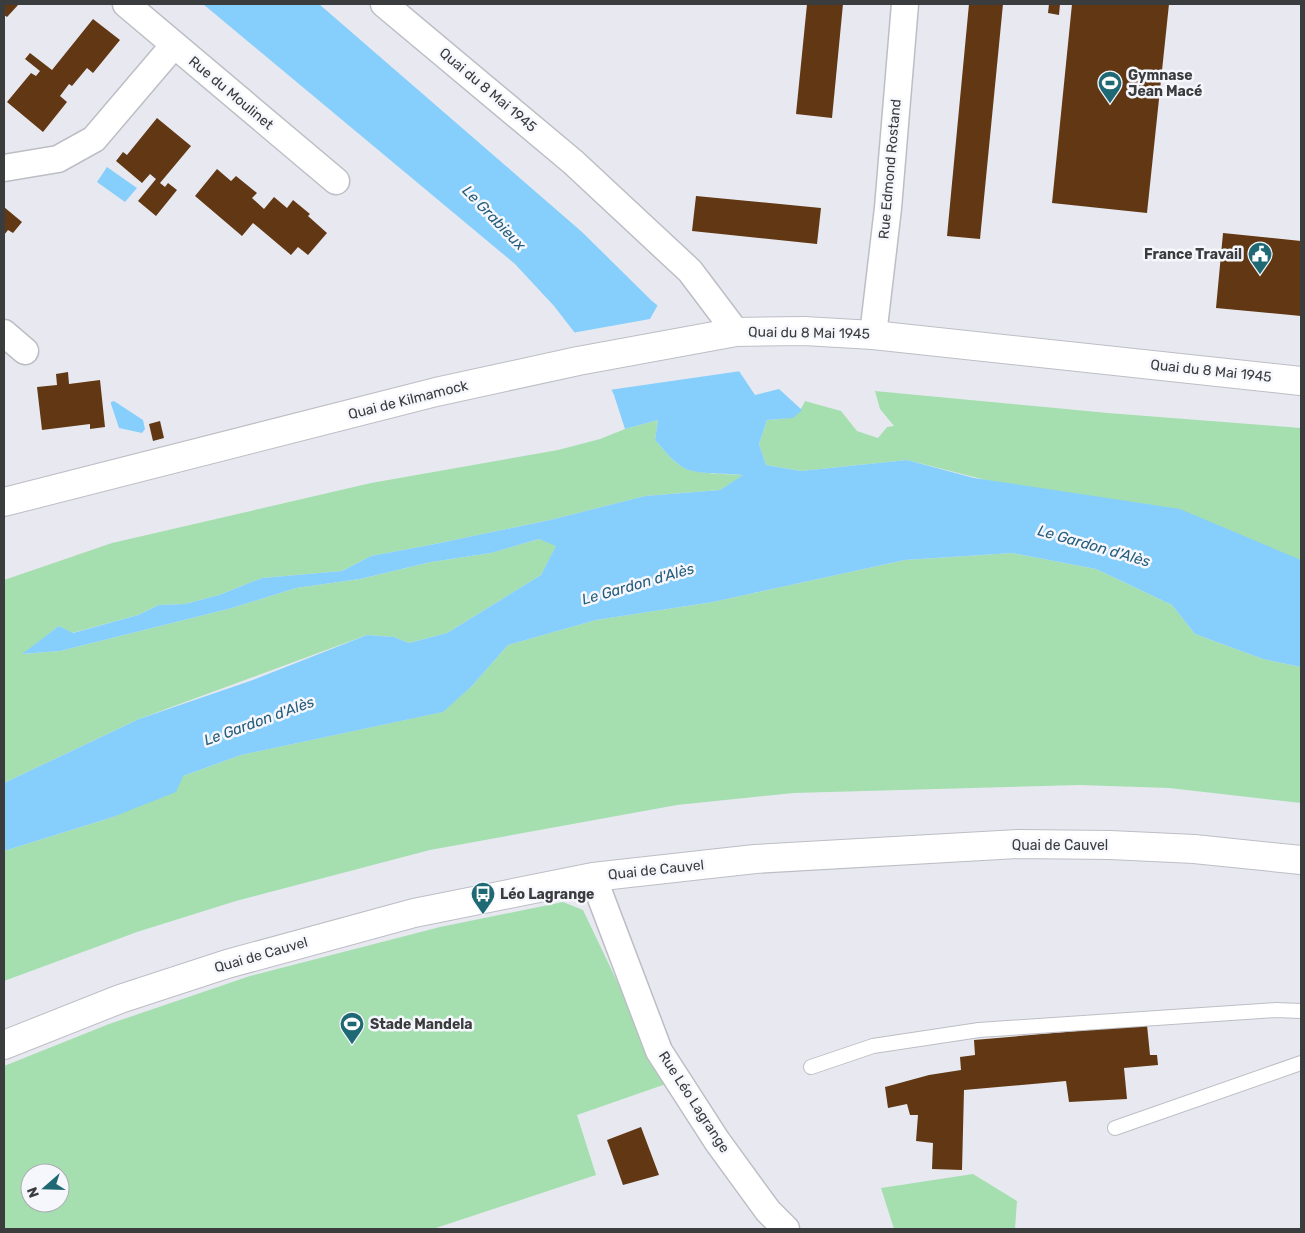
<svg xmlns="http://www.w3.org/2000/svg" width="1305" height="1233" viewBox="0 0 1305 1233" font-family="Rubik,sans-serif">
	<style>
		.green { fill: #a5dfb0; fill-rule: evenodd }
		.water { fill: #86cffc }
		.pier { fill: #e8e9f0 }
		.building { fill: #613813 }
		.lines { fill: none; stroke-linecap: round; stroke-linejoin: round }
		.lane-casing { stroke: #bdbec5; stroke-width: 16 }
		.street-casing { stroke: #bdbec5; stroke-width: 29 }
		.secondary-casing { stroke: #bdbec5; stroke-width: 30 }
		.primary-casing { stroke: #bdbec5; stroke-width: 30 }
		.lane { stroke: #fff; stroke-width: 14 }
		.street { stroke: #fff; stroke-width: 26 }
		.secondary { stroke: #fff; stroke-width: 28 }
		.primary { stroke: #fff; stroke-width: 28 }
		.labels { text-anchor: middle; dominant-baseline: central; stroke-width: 5; stroke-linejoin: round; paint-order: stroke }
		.poi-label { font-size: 14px; font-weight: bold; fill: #3b3c3e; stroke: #f5f7fd; text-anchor: start }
		.street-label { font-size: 14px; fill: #3b3c3e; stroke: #f5f7fd }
		.water-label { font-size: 15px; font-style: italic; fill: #265d7b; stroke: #f5f7fd }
	</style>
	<rect width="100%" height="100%" fill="#e8e9f0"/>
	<g class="green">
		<path d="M875,391L1108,413L1301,428V560L907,460L801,471L766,465L759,444L767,420C786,418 796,421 805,401L841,411L857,431L878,438L887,427L894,426L880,409Z"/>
		<path d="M658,420L655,440C663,449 673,462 684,468C695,474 730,474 744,475L720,490L645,496L550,520L435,544L371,556L342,571L262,578L219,595L185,604L159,605L138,615L72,633L59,626L23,654L60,651L232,608L296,588L360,579L431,562L491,553L539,539L557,545L541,575L447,633L409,643L394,637L367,635L139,719L4,783V580L112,543L371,483L558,450L600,439L625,429Z"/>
		<path d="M1012,553L1096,569L1172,605L1195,634L1263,659L1301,667V803L1169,788L1079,785L794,793L677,805L430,850L236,901L137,932L4,981V851L113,817L183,776L241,755L442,712L471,687L508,645L596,620L713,602L905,560Z"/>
		<path d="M563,902L583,910L666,1084L577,1115L596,1175L433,1229H4V1066L109,1024L250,976L440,927ZM30,1173H60V1203H30Z"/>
		<path d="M973,1174L1017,1201L1015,1229H894L881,1188Z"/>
	</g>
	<g class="water">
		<path d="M203,4H319L582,232L652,301L739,371L755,395L779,389L802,410L793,418L767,420L759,444L766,465L801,471L907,460L974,478L1180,509L1301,560V667L1263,659L1195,634L1172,605L1096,569L1012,553L905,560L713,602L596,620L508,645L471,687L443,712L241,755L183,776L176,792L113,817L4,851V783L139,719L250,681L367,635L394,637L409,643L447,633L541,575L556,546L539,539L491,553L431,562L360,579L296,588L232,608L60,651L22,654L59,626L73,633L138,615L159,605L185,604L219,595L262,578L342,571L371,556L435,544L550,520L645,496L720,490L743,475C728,473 696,475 684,468C673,462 663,449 655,440L658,420L625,429L614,395L599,364L554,306L515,264Z"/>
		<path d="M107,167L137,188L125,202L97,182Z"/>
		<path d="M114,401L143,420L145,429L142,433L119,428L111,404V402Z"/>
	</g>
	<path class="pier" d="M659,303L740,369L741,371L609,390L597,365L572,333L650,319Z"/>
	<g class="building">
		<path d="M4,4H19L7,17L4,15Z"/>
		<path d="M807,4H843L832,118L796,114Z"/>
		<path d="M969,4H1003L980,239L947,236Z"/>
		<path d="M1049,4H1060L1059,15L1048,13Z"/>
		<path d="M1072,4H1169L1147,213L1052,203Z"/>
		<path d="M93,19L120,40L93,73L87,68L72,86L69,84L60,96L67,102L43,132L7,102L31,73L36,76L40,71L25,59L30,53L52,70Z"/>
		<path d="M157,118L191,146L160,183L165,187L168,183L177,190L156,216L138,201L156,179L150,174L142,183L116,161L123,152L127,155Z"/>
		<path d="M217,169L231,181L236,176L257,193L252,198L264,209L274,197L287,208L293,200L310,214L308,216L327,233L308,255L298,247L291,255L253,223L242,236L195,196Z"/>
		<path d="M696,196L821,208L817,244L692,231Z"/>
		<path d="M4,207L22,222L13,233L8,230L4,235Z"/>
		<path d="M1223,233L1301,241V316L1216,308Z"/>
		<path d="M68,372L69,384L100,380L105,427L90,429V424L42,430L37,387L57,385L56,374Z"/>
		<path d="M160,421L164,438L153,441L149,424Z"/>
		<path d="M1147,1025L1150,1055H1157L1158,1065L1124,1068L1127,1099L1069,1102L1066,1081L964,1090L962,1170L932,1169L933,1143L916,1141L918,1115H910L907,1104L888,1108L885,1087L929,1075L961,1070L960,1057L975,1055L974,1040Z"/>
		<path d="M641,1127L659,1175L623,1185L607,1140Z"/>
	</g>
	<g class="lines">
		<defs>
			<g id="lane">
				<path d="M811,1067L873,1046L979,1030L1276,1010L1301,1011"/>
				<path d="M1115,1128L1301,1063"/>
			</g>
			<g id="street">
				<path d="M126,4L336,181"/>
				<path d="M384,4L573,162L690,271L736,332"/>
				<path d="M4,168L58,159L94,139L174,45"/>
				<path d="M4,333L25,351"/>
				<path d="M873,335L888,208L905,4"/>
				<path d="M593,877L659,1051L717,1141L768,1211L786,1229"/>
			</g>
			<path id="secondary" d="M4,1045L120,999L227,964L414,913L593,877L755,859L1018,844L1110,845L1194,849L1301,860"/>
			<path id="primary" d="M4,502L436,392L578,361L736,332L804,331L873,335L1301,381"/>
		</defs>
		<use href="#lane" class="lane-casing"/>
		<use href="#street" class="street-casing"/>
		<use href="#secondary" class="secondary-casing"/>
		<use href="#primary" class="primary-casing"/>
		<use href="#lane" class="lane"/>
		<use href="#street" class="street"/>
		<use href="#secondary" class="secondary"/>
		<use href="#primary" class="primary"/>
	</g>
	<defs>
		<symbol id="stadium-pin" viewBox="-11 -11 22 30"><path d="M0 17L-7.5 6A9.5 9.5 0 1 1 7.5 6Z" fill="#1e6973" stroke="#f5f7fd"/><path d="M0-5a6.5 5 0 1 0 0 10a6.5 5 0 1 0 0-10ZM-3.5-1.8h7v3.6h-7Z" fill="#fff"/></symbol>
		<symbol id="civic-pin" viewBox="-11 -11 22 30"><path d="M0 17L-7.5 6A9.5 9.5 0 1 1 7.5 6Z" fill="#1e6973" stroke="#f5f7fd"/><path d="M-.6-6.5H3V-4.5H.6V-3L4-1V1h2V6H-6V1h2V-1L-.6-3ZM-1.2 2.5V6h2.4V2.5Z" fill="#fff"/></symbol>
		<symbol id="bus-pin" viewBox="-11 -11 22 30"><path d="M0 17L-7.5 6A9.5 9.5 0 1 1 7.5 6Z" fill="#1e6973" stroke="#f5f7fd"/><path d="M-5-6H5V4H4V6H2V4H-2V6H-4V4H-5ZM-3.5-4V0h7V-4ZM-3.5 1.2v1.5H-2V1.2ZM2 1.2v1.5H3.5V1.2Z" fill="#fff"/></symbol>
	</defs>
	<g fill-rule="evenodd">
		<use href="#stadium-pin" x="1096" y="69" width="28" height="38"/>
		<use href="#civic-pin" x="1246" y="240" width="28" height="38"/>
		<use href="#bus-pin" x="469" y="880" width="28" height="38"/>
		<use href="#stadium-pin" x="338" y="1010" width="28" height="38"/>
	</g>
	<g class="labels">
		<g class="poi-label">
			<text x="1128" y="75">Gymnase<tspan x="1128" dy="16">Jean Macé</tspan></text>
			<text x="1242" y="254" text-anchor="end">France Travail</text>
			<text x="500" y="894">Léo Lagrange</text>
			<text x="370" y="1024">Stade Mandela</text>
		</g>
		<g class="street-label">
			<text transform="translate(488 90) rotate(40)">Quai du 8 Mai 1945</text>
			<text transform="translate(231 93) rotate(40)">Rue du Moulinet</text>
			<text transform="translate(890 169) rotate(-85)">Rue Edmond Rostand</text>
			<text transform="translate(809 333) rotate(1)">Quai du 8 Mai 1945</text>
			<text transform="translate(1211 371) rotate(6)">Quai du 8 Mai 1945</text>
			<text transform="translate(408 400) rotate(-14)">Quai de Kilmamock</text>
			<text x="1060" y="845">Quai de Cauvel</text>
			<text transform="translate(656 870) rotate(-6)">Quai de Cauvel</text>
			<text transform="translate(261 955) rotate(-16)">Quai de Cauvel</text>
			<text transform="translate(694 1102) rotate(57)">Rue Léo Lagrange</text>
		</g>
		<g class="water-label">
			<text transform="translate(494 218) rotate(46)">Le Grabieux</text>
			<text transform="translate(1094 546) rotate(16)">Le Gardon d'Alès</text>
			<text transform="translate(638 584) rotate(-16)">Le Gardon d'Alès</text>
			<text transform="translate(259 721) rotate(-20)">Le Gardon d'Alès</text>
		</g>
	</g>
	<rect width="1305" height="1233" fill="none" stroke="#3b3c3e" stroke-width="10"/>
	<g transform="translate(45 1188) rotate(250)"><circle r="24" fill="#f5f7fd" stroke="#abacb1"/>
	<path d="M0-4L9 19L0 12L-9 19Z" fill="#1e6973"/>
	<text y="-8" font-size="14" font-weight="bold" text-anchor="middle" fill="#3b3c3e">N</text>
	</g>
</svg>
